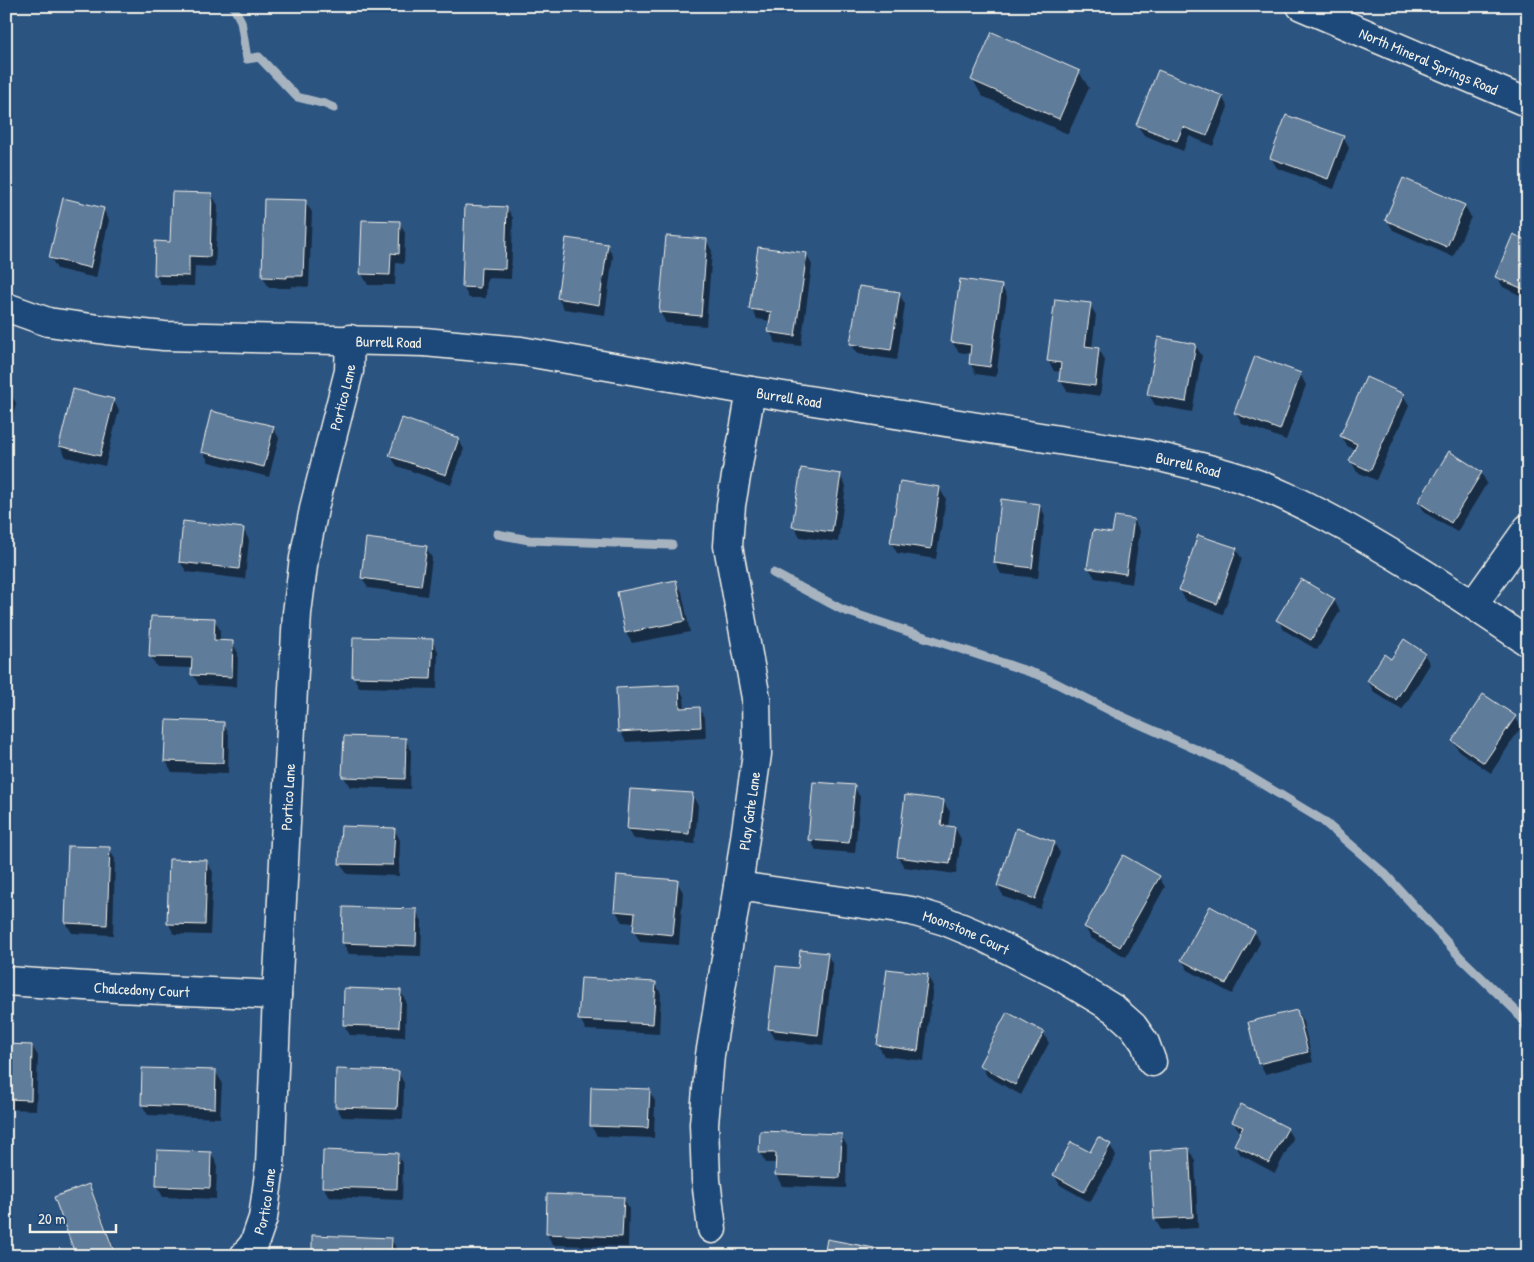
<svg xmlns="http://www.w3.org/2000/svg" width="1534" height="1262" viewBox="0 0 1534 1262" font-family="'Patrick Hand',sans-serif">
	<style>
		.shadow { fill: #0007 }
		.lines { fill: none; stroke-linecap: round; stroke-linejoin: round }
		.stream { stroke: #a7b4c0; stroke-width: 9 }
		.building { fill: #5e7b9a; stroke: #f4f1e8 }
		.minor-casing { stroke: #f4f1e8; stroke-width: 31 }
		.tertiary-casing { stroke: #f4f1e8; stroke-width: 31 }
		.minor { stroke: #1f4a7a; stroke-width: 28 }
		.tertiary { stroke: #1f4a7a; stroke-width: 28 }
		.labels { text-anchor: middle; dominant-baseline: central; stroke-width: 4; stroke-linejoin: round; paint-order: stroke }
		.street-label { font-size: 15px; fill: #f4f1e8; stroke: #1f4a7a }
	</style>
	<rect width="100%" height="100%" fill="#2c5481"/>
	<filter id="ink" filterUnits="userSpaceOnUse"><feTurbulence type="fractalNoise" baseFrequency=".02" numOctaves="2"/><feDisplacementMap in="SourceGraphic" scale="10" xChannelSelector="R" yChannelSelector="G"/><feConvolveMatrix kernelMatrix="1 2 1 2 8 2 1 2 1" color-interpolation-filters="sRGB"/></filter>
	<g filter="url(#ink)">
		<g class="shadow">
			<path d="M6,51L12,72L6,73Z"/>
			<path d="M1079,72L1089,88L1068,134L982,96L973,80Z"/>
			<path d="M1222,97L1228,107L1213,146L1189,136L1183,151L1144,135L1137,125Z"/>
			<path d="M1343,137L1349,148L1334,189L1277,168L1271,158Z"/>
			<path d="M1404,179L1465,206L1471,217L1453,257L1393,230L1387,220Z"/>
			<path d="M211,194L218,205L215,267L195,266L194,286L161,285L155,274L171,243Z"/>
			<path d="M305,202L312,212L309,287L292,286V288H269L263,277Z"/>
			<path d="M507,208L513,218L511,279L487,278L486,298H469L463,287Z"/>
			<path d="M103,209L109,220L96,278L57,269L51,258Z"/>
			<path d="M363,221L399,222L405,233L404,264L396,263L395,285H368L362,274Z"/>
			<path d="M567,240L607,246L613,256L605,315L564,309L558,298Z"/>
			<path d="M706,240L712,251L706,326L666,323L660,312Z"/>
			<path d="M1528,242V299L1503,287L1497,277Z"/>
			<path d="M806,254L812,265L801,346L776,343L770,332L771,321L757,319L751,308Z"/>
			<path d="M1001,286L1007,296L996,377L976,374L970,363L971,354L959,352L952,342Z"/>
			<path d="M899,294L905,304L897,360L858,354L851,344Z"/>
			<path d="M1090,305L1096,315L1092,348L1099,349L1105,360L1100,396L1067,391L1061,381L1062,372L1054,371L1048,360Z"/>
			<path d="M1195,345L1202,356L1192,412L1155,405L1149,395Z"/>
			<path d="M1300,374L1306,385L1286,440L1242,424L1236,413Z"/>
			<path d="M6,392L10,393L16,403L7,439Z"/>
			<path d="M1403,395L1409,405L1376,480L1357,472L1351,461L1356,450L1347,446L1341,436Z"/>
			<path d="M113,400L119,410L105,466L66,457L60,446Z"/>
			<path d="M273,428L279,438L269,477L209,462L203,452Z"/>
			<path d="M458,439L464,449L451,485L397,466L390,455Z"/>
			<path d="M1481,473L1487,483L1457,532L1425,513L1419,502Z"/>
			<path d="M840,476L846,486L838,542L800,537L794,526Z"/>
			<path d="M939,488L946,499L936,559L897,553L891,542Z"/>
			<path d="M1039,505L1045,515L1038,578L1001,574L995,563Z"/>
			<path d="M1134,520L1140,531L1132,584L1095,578L1089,568L1113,534Z"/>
			<path d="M243,529L249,540L245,579L187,572L180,562Z"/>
			<path d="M426,547L432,558L427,596L368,588L362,578Z"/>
			<path d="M1236,549L1242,559L1223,614L1186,601L1180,590Z"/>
			<path d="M676,582L682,592L690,632L632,643L626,633L618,593Z"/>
			<path d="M1334,600L1340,611L1317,650L1284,630L1278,620Z"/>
			<path d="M214,619L220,630V642H232L238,653L237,687L199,685L193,675V668L157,667L151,657Z"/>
			<path d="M432,641L438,651L437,689L359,687L353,676Z"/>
			<path d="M1424,654L1430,664L1402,710L1374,692L1368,681L1392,661Z"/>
			<path d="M678,686L684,697L685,709L699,708L705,719L706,738L626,742L620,731Z"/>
			<path d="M1515,717L1521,727L1491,773L1459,751L1453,741Z"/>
			<path d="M223,724L229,734L228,774L172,772L166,761Z"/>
			<path d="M405,739L411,750L410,789L350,787L344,777Z"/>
			<path d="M854,787L860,797L855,853L816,850L810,839Z"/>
			<path d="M692,795L698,805L695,844L634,839L628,829Z"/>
			<path d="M943,801L950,812L948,827L955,828L961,839L956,874L904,867L898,857Z"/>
			<path d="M394,829L400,840L399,876L347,874L340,863Z"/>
			<path d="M1054,843L1060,853L1040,909L1004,897L998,886Z"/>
			<path d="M109,849L115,859L113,935L72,933L66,923Z"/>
			<path d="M206,861L213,872L210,935L174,934L168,923Z"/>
			<path d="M6,877L7,880L6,915Z"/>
			<path d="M618,877L677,882L683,892L679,945L640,942L634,931L635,923L622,922L616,911Z"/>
			<path d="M1159,877L1165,887L1126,957L1091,938L1085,927Z"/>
			<path d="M416,910L422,921L421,956L349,954L343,943Z"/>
			<path d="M1254,932L1260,943L1232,994L1188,970L1182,960Z"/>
			<path d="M827,954L833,965L823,1045L775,1039L769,1028L799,970Z"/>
			<path d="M927,975L933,986L924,1061L884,1056L878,1045Z"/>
			<path d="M655,983L661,994L659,1034L586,1030L580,1019Z"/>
			<path d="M400,991L406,1001L405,1037L350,1035L344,1025Z"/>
			<path d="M1297,1011L1303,1022L1313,1062L1265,1074L1259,1063Z"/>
			<path d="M1043,1033L1049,1043L1021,1095L987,1076L981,1065Z"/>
			<path d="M6,1045L32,1046L38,1056L36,1110L6,1109Z"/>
			<path d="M215,1071L222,1082L220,1118L148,1115L142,1105Z"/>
			<path d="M398,1072L404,1083L403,1119L342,1117L336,1106Z"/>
			<path d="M649,1090L655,1101L654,1138L597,1136L591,1126Z"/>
			<path d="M1233,1122L1287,1129L1293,1139L1275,1173L1241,1155L1235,1145L1241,1133Z"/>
			<path d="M841,1135L847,1146L846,1188L782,1186L776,1175L777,1163H766L760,1153Z"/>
			<path d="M1110,1145L1116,1156L1090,1202L1060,1185L1054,1175L1091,1154Z"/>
			<path d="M1189,1150L1195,1160L1198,1228L1161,1230L1155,1219L1151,1152Z"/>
			<path d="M158,1151L211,1153L217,1164L216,1199L163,1197L157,1186Z"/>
			<path d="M397,1154L403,1165L402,1200L329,1197L323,1186Z"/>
			<path d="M88,1185L94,1196L117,1256H77Z"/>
			<path d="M549,1195L623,1198L629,1208L628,1247L553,1245L547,1234Z"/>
			<path d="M391,1239L397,1250V1256H313Z"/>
			<path d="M874,1249L877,1256H825Z"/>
		</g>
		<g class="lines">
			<g class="stream">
				<path d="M233,6L241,21L247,59L259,57L297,97L325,104L334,108"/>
				<path d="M497,534L529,540L672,545"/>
				<path d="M773,573L843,610L1042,676L1119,715L1229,764L1322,820L1386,875L1462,959L1516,1011L1528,1029"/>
			</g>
		</g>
		<g class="building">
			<path d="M992,32L1080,71L1059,119L971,80Z"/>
			<path d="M1158,70L1223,96L1207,136L1183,127L1177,141L1136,125Z"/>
			<path d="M1286,115L1344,136L1328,179L1270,158Z"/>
			<path d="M1403,178L1465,205L1447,247L1385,220Z"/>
			<path d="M172,192L212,193L210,257L189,256V276L154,275L155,241L170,242Z"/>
			<path d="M63,198L104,208L90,268L49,258Z"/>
			<path d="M264,199L306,200L303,276H287V278L262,277Z"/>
			<path d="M465,205L507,207L505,269L481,268L480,288L462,287Z"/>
			<path d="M362,220L400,221L399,254L391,253L390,275L360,274Z"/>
			<path d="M1513,234L1528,241V291L1495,277Z"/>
			<path d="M666,236L707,239L701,316L659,312Z"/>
			<path d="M566,238L608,244L599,305L557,298Z"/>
			<path d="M758,247L807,253L795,336L768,332L771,312L749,309Z"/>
			<path d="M960,279L1002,285L990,367L969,364L971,345L951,342Z"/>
			<path d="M859,286L900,292L891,350L850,344Z"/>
			<path d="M1055,299L1091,303L1085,346L1099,348L1095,386L1059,381L1061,363L1047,361Z"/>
			<path d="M1158,337L1196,344L1186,402L1147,395Z"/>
			<path d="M1255,356L1301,373L1280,430L1234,413Z"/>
			<path d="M1366,377L1404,394L1370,471L1349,461L1357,444L1340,436Z"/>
			<path d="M73,389L114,399L100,456L59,446Z"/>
			<path d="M6,390L11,392L6,409Z"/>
			<path d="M211,411L274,426L264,467L201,452Z"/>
			<path d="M402,418L459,438L446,475L389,456Z"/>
			<path d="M1449,451L1482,472L1451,523L1418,502Z"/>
			<path d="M801,468L841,474L832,532L792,527Z"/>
			<path d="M900,481L940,487L931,549L890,543Z"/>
			<path d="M1001,499L1040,504L1032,568L994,563Z"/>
			<path d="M1115,516L1134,519L1126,574L1087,568L1093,530L1112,533Z"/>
			<path d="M183,521L244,528L239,569L179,562Z"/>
			<path d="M1198,535L1237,548L1217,604L1179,590Z"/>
			<path d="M366,538L427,546L421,586L361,578Z"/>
			<path d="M1301,579L1335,599L1311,640L1276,620Z"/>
			<path d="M676,580L685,621L625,633L617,592Z"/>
			<path d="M151,616L215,618L214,640L233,641L232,677L191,675L192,658L149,657Z"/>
			<path d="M353,637L433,639L431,679L352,677Z"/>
			<path d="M1404,639L1425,653L1396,700L1367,681L1384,654L1391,659Z"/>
			<path d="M679,685L680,708L700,707L701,727L618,732L616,688Z"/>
			<path d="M1483,694L1516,716L1484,763L1452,741Z"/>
			<path d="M166,720L224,722L223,763L164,761Z"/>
			<path d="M344,736L406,738L405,779L342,777Z"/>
			<path d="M813,782L855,785L849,843L808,840Z"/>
			<path d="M630,789L693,793L689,834L627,829Z"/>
			<path d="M905,795L944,800L941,825L955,827L950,864L897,857Z"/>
			<path d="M341,826L395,828L393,865L339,864Z"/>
			<path d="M1016,828L1055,842L1035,899L997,886Z"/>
			<path d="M68,846L110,847L107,925L65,923Z"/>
			<path d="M1123,855L1160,876L1120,947L1084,927Z"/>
			<path d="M169,859L207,860L205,925L167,924Z"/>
			<path d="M617,875L678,880L673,935L633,931L635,913L614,911Z"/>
			<path d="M1210,906L1255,931L1226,984L1181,960Z"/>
			<path d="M343,907L417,909L416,946L342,943Z"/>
			<path d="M800,950L828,953L818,1035L768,1029L776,966L798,968Z"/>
			<path d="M887,969L928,974L918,1051L877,1045Z"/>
			<path d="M581,978L656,982L653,1024L578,1020Z"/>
			<path d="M344,988L401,990L399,1027L343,1025Z"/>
			<path d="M1297,1010L1308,1052L1258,1064L1248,1022Z"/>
			<path d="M1007,1012L1044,1032L1015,1085L979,1065Z"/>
			<path d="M6,1044L32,1045L31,1100L6,1099Z"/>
			<path d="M142,1068L216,1070L215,1108L141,1105Z"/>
			<path d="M336,1069L399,1071L397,1109L335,1107Z"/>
			<path d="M591,1087L650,1089L648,1128L590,1126Z"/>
			<path d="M1241,1104L1288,1128L1269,1163L1234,1145L1243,1127L1232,1122Z"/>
			<path d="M760,1131L842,1134L840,1178L775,1175L776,1153H759Z"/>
			<path d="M1098,1137L1111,1144L1084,1192L1053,1175L1071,1142L1090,1152Z"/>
			<path d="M1189,1148L1193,1217L1154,1219L1150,1151Z"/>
			<path d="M157,1150L211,1152L210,1188L156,1186Z"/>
			<path d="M323,1150L398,1153L397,1189L322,1187Z"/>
			<path d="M89,1184L115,1254L111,1256H76L54,1197Z"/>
			<path d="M547,1194L624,1197L622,1237L546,1234Z"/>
			<path d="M312,1235L392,1238L391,1256H312Z"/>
			<path d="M827,1239L874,1248L873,1256H824Z"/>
		</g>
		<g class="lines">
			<defs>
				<g id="minor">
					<path id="s1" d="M6,307L48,322L106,330L164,336L424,342L521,351L751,391L1147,454C1180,462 1214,469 1246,480C1273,489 1300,503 1325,516C1396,553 1462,598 1528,642"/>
					<path d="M1473,605L1528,528"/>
					<path id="s2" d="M738,886L912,911L945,921L981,936L1058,975L1114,1009L1133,1026L1145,1043L1152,1062"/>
					<path id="s3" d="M6,981L117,988L277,995"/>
					<path id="s4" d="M712,1229L706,1180L704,1124L710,1055L738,886L757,754L756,698L728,546L731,505L751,391"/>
					<path id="s5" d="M244,1256L254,1244L263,1218L270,1166L277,995L297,613L304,558L315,504L349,371L350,339"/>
				</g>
				<g id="tertiary">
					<path id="s6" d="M1301,6L1528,103"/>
				</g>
			</defs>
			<use href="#minor" class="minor-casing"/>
			<use href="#tertiary" class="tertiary-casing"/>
			<use href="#minor" class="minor"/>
			<use href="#tertiary" class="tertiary"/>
		</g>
	</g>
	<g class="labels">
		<g class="street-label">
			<text stroke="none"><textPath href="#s6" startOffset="139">North Mineral Springs Road</textPath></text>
			<text stroke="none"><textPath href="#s1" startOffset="386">Burrell Road</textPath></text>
			<text stroke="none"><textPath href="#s5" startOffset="870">Portico Lane</textPath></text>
			<text stroke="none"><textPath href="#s1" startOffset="791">Burrell Road</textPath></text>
			<text stroke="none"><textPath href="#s1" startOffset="1196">Burrell Road</textPath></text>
			<text stroke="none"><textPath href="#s5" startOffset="465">Portico Lane</textPath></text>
			<text stroke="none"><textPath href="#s4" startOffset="422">Play Gate Lane</textPath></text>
			<text stroke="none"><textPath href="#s2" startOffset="234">Moonstone Court</textPath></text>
			<text stroke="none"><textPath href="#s3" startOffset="136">Chalcedony Court</textPath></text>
			<text stroke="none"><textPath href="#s5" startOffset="60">Portico Lane</textPath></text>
		</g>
	</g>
	<rect width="1534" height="1262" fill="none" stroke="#1f4a7a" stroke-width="25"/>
	<rect x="12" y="12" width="1509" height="1237" fill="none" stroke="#f4f1e8" stroke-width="2" filter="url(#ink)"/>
	<path d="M30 1224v8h86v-8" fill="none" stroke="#f4f1e8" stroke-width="2.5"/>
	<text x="38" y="1224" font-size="15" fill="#f4f1e8" stroke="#1f4a7a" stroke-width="4" paint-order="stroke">20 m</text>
</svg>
